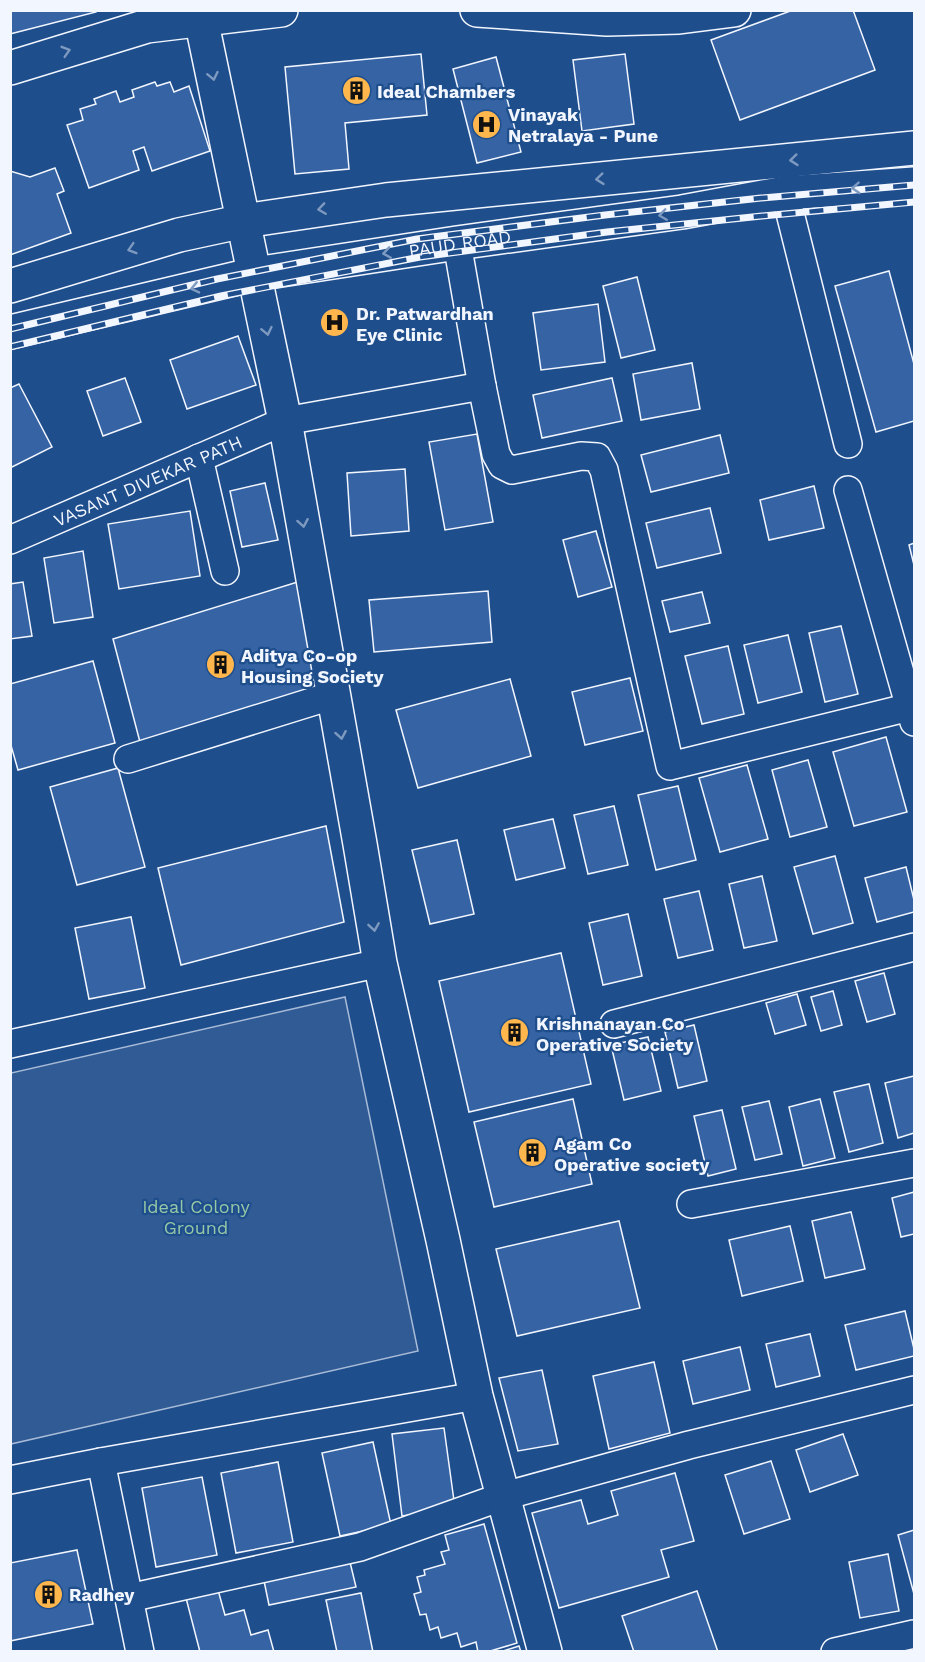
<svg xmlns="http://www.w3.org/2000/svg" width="925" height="1662" viewBox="0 0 925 1662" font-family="'Work Sans',sans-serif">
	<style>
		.built { fill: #305b95; stroke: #a8bbd7; stroke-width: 1.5 }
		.building { fill: #3563a3; stroke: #f2f6ff; stroke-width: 1.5 }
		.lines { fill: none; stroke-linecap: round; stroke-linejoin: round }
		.minor-casing { stroke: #f2f6ff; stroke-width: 30 }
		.tertiary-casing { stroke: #f2f6ff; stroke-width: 36 }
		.primary-casing { stroke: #f2f6ff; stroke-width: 36 }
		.minor { stroke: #1f4e8c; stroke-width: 27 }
		.tertiary { stroke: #1f4e8c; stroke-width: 33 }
		.primary { stroke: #1f4e8c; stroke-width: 33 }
		.rail-casing { stroke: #f2f6ff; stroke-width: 7 }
		.rail { stroke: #1f4e8c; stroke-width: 4.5; stroke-dasharray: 14; stroke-linecap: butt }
		.oneway { stroke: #7e9ac0 }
		.labels { text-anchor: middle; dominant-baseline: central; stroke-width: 4.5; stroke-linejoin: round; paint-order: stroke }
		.poi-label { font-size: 18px; font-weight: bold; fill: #f2f6ff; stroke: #1f4e8c; text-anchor: start }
		.street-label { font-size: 18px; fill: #f2f6ff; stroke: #1f4e8c }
		.park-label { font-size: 18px; fill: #97c8a6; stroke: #1f4e8c }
	</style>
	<rect width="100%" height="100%" fill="#1f4e8c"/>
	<path class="built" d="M345,997L418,1351L11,1444V1073Z"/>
	<g class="building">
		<path d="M10,10H96V12L10,34Z"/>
		<path d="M793,10H853L875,70L740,120L711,40Z"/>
		<path d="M421,54L427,115L345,123L349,169L295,174L285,67Z"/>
		<path d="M625,54L634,124L582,131L573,60Z"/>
		<path d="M496,57L521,152L477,163L453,69Z"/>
		<path d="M155,82L157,86L170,82L174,92L189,86L210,151L152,171L144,147L133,151L139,170L89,188L67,125L83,120L80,109L96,104L94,99L116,91L120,102L134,97L132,90Z"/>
		<path d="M55,168L64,191L57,194L71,233L10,255V171L30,177Z"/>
		<path d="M889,271L914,364V421L876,432L835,286Z"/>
		<path d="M637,277L655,350L621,358L603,286Z"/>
		<path d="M598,304L605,362L541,370L533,313Z"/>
		<path d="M238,336L256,385L187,409L170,360Z"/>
		<path d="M692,363L700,409L641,420L633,374Z"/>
		<path d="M125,378L141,422L103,436L87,391Z"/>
		<path d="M612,378L622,421L542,438L533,395Z"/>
		<path d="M19,384L52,447L10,468V388Z"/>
		<path d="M477,434L493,522L445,530L429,442Z"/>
		<path d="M720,435L729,473L651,492L641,455Z"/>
		<path d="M405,469L409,531L351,536L347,473Z"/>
		<path d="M265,483L278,540L242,547L230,491Z"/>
		<path d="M814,486L824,528L769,540L760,500Z"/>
		<path d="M710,508L721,553L657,568L646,523Z"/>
		<path d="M190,511L200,576L119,589L108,524Z"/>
		<path d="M596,531L612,587L578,597L563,540Z"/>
		<path d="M914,543V565L909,545Z"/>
		<path d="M83,551L93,617L54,623L44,558Z"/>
		<path d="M304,580L324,691L141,746L113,639Z"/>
		<path d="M23,582L32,636L10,639V584Z"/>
		<path d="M488,591L492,642L374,652L369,600Z"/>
		<path d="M702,592L710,623L670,632L662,601Z"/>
		<path d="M841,626L858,694L825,702L809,633Z"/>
		<path d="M788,635L802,692L758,703L744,645Z"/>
		<path d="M728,646L744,714L702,724L685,656Z"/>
		<path d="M93,661L115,743L18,770L10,742V684Z"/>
		<path d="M630,678L643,731L585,745L572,692Z"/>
		<path d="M510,679L531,756L418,788L396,710Z"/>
		<path d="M886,737L907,812L854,826L833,752Z"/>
		<path d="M808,760L827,827L790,837L772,770Z"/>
		<path d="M747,765L768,839L720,852L699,778Z"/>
		<path d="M118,768L145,867L77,885L50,787Z"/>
		<path d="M678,786L696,860L656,870L638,795Z"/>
		<path d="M614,806L628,865L588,874L574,815Z"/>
		<path d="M553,819L565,868L516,880L504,830Z"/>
		<path d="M326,826L344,922L181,965L158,868Z"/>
		<path d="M457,840L474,914L430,924L412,850Z"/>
		<path d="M835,856L853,923L813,934L794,867Z"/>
		<path d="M906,867L914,900V912L877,922L865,878Z"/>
		<path d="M762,876L777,941L744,948L729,884Z"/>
		<path d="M699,891L713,950L678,958L664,899Z"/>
		<path d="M628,914L642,976L603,985L589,923Z"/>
		<path d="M131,917L145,988L89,999L75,928Z"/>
		<path d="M561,953L591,1084L469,1112L439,981Z"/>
		<path d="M884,973L895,1014L867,1022L855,981Z"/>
		<path d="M833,991L842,1025L821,1031L811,997Z"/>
		<path d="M797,994L806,1025L775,1034L766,1003Z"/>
		<path d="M694,1025L707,1081L678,1088L665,1032Z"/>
		<path d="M648,1037L661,1091L624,1100L611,1045Z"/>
		<path d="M914,1076V1133L898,1138L885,1083Z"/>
		<path d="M869,1084L883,1143L849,1152L834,1092Z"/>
		<path d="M573,1099L592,1184L494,1207L474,1122Z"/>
		<path d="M820,1099L835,1158L803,1166L789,1107Z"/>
		<path d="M769,1101L782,1154L755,1160L742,1107Z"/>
		<path d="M722,1110L736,1169L708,1176L694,1116Z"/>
		<path d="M914,1192V1234L901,1237L892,1198Z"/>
		<path d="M851,1212L865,1269L825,1278L812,1221Z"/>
		<path d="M619,1221L640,1308L517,1336L496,1249Z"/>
		<path d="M790,1226L803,1281L742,1296L729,1240Z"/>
		<path d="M905,1311L914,1349V1356L856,1370L845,1325Z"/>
		<path d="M810,1334L820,1376L776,1387L766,1344Z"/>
		<path d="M740,1347L750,1390L693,1404L683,1361Z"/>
		<path d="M654,1362L670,1433L609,1449L593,1376Z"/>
		<path d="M542,1370L558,1444L518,1451L499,1378Z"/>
		<path d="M444,1428L455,1508L402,1516L392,1434Z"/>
		<path d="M843,1434L858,1475L810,1492L796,1450Z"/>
		<path d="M373,1442L391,1525L340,1536L322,1453Z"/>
		<path d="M771,1461L790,1519L744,1534L725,1475Z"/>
		<path d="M278,1462L293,1542L236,1553L221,1473Z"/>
		<path d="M675,1473L694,1541L661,1550L669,1577L559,1608L532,1513L581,1500L588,1524L618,1515L611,1491Z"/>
		<path d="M202,1477L217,1555L156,1567L142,1488Z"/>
		<path d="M484,1524L517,1643L487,1652H478L476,1642L461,1647L457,1633L441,1638L438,1627L430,1630L426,1614L420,1615L414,1594L421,1592L417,1577L425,1575L424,1570L445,1564L441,1552L449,1550L445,1535Z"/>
		<path d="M914,1530V1594L898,1535Z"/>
		<path d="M77,1550L93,1624L10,1641V1563Z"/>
		<path d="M888,1554L899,1611L860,1618L849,1562Z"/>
		<path d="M349,1558L356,1587L269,1605L263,1576Z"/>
		<path d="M218,1590L225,1615L244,1610L251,1635L268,1630L274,1652H200L186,1598Z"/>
		<path d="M697,1591L718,1652H634L622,1616Z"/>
		<path d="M361,1593L373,1652H337L326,1600Z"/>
		<path d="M519,1646L521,1652H500Z"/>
	</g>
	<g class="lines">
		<defs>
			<g id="minor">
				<path d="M785,193L848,444"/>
				<path d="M457,243L482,386L496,454L502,465L512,470L581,456L597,457L604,470L670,766L910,707"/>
				<path d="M199,458L225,571"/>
				<path d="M848,490L914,722"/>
				<path id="s1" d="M10,540L285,421L482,386"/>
				<path d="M128,759L334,695"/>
				<path d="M614,1024L914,947"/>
				<path d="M10,1044L380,963"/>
				<path d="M691,1204L914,1163"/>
				<path d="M101,1462L140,1652"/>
				<path d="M10,1480L101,1462L476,1396"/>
				<path d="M129,1598L360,1547L504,1496L689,1445L914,1390"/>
				<path d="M835,1652L914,1634"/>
			</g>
			<path id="tertiary" d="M201,19L285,421L360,844L380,963L443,1240L476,1396L545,1652"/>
			<g id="primary">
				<path d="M477,10L607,19L679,17L734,10"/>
				<path d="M10,68L147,26L281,10"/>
				<path d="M10,286L179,235L244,221L386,200L914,148"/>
				<path id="s2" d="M10,332L255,274L457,243L682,212L785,193L914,184"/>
			</g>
		</defs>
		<use href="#minor" class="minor-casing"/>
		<use href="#tertiary" class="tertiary-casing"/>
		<use href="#primary" class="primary-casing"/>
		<use href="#minor" class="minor"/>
		<use href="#tertiary" class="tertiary"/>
		<use href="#primary" class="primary"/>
		<defs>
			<g id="rail">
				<path d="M10,329L217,279L417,239L605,215L761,198L914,185"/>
				<path d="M10,347L221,296L420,257L607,232L762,216L914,202"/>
			</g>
		</defs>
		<use href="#rail" class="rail-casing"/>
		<use href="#rail" class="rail"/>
	</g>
	<defs><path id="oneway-chevron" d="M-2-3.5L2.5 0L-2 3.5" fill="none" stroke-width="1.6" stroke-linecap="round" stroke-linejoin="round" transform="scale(1.5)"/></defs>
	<g class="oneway">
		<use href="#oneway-chevron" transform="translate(66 51) rotate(-17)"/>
		<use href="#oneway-chevron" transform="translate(213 76) rotate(78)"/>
		<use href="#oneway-chevron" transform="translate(794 160) rotate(174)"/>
		<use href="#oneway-chevron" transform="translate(600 179) rotate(174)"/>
		<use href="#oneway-chevron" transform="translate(856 188) rotate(176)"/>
		<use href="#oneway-chevron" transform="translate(322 209) rotate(172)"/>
		<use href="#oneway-chevron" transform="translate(663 215) rotate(172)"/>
		<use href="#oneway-chevron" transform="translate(132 249) rotate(163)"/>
		<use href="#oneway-chevron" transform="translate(387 253) rotate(171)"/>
		<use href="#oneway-chevron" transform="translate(195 288) rotate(167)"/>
		<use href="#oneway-chevron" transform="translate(267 331) rotate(78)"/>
		<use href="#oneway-chevron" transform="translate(303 523) rotate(80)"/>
		<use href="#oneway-chevron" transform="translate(341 735) rotate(80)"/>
		<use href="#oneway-chevron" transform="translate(374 927) rotate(81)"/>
	</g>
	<defs>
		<symbol id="building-disc" viewBox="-11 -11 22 22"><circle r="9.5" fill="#ffb74d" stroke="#1f4e8c"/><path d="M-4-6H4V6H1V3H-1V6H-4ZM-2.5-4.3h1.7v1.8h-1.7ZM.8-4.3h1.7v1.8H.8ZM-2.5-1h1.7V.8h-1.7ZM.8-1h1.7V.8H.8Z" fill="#111"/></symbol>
		<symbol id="hospital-disc" viewBox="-11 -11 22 22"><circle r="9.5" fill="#ffb74d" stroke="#1f4e8c"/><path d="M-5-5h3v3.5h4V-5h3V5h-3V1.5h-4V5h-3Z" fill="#111"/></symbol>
	</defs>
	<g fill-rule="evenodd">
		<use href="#building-disc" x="340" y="74" width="33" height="33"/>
		<use href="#hospital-disc" x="470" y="108" width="33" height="33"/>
		<use href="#hospital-disc" x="318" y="306" width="33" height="33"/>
		<use href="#building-disc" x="204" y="648" width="33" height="33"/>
		<use href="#building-disc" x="498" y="1016" width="33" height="33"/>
		<use href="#building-disc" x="516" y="1136" width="33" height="33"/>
		<use href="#building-disc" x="32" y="1578" width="33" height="33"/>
	</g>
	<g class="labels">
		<g class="poi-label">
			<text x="377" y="91">Ideal Chambers</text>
			<text x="508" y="114">Vinayak<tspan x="508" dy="21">Netralaya - Pune</tspan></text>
			<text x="356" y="313">Dr. Patwardhan<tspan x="356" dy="21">Eye Clinic</tspan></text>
			<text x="241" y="655">Aditya Co-op<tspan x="241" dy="21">Housing Society</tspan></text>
			<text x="536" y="1023">Krishnanayan Co<tspan x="536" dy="21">Operative Society</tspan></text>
			<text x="554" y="1143">Agam Co<tspan x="554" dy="21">Operative society</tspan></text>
			<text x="69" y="1594">Radhey</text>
		</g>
		<g class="street-label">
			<text stroke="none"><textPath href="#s2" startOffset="459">PAUD ROAD</textPath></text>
			<text stroke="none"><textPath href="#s1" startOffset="150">VASANT DIVEKAR PATH</textPath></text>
		</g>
		<g class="park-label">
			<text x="196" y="1206">Ideal Colony<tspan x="196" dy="21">Ground</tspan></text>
		</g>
	</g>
	<rect width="925" height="1662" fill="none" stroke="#f2f6ff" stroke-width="24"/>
</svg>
